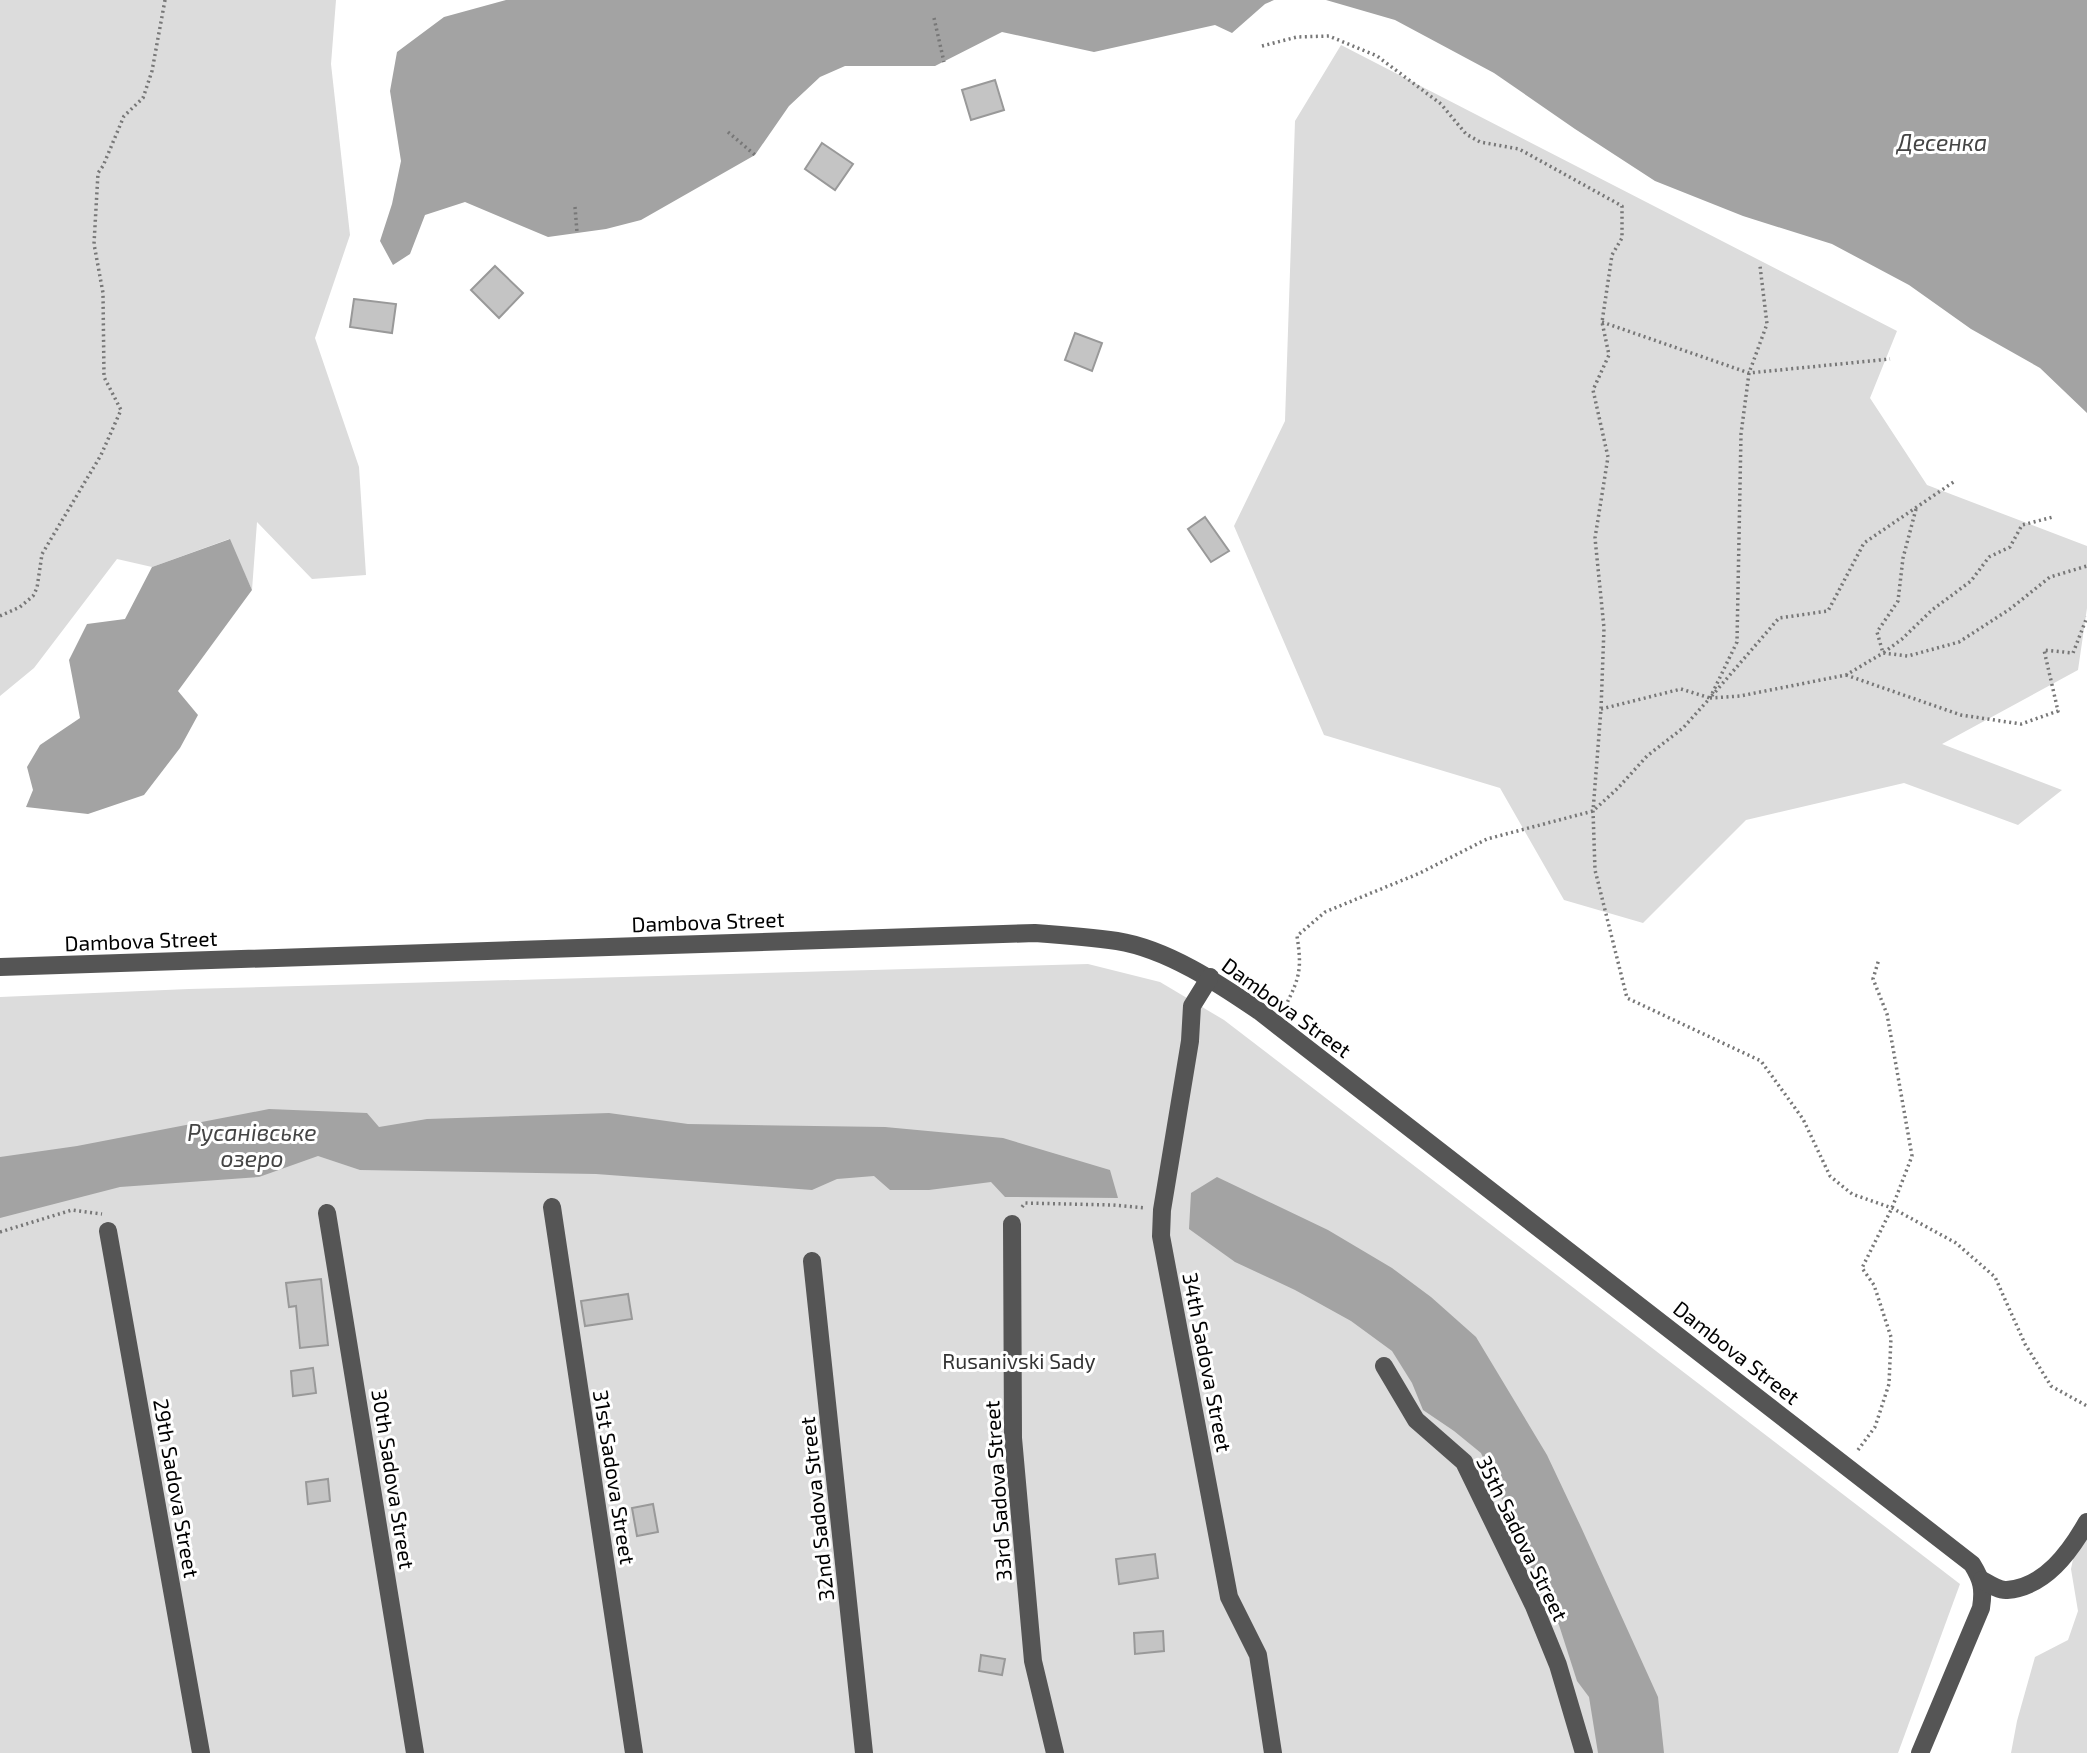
<svg xmlns="http://www.w3.org/2000/svg" width="2087" height="1753" viewBox="0 0 2087 1753" font-family="'Exo 2',sans-serif">
	<style>
		.green { fill: #dcdcdc }
		.water { fill: #a3a3a3 }
		.building { fill: #c4c4c4; stroke: #999; stroke-width: 2 }
		.lines { fill: none; stroke-linecap: round; stroke-linejoin: round }
		.path { stroke: #777; stroke-width: 3.5; stroke-dasharray: 2 3.5; stroke-linecap: butt }
		.minor { stroke: #555; stroke-width: 18 }
		.labels { text-anchor: middle; dominant-baseline: central; stroke-width: 6; stroke-linejoin: round; paint-order: stroke }
		.street-label { font-size: 21px; fill: #000; stroke: #fff }
		.park-label { font-size: 21px; fill: #333; stroke: #fff }
		.water-label { font-size: 23px; font-style: italic; fill: #444; stroke: #fff }
	</style>
	<rect width="100%" height="100%" fill="#fff"/>
	<g class="green">
		<path d="M0,0H336L331,64L350,235L315,338L359,467L366,575L312,579L257,522L252,590L229,539L152,567L117,559L34,668L0,696Z"/>
		<path d="M1341,45L1897,331L1870,398L1927,485L2087,546V608L2078,670L1942,744L2062,790L2018,825L1904,783L1746,820L1643,923L1564,900L1500,788L1324,735L1234,526L1285,421L1295,121Z"/>
		<path d="M1088,964L1160,982L1224,1020L1960,1584L1898,1753H0V997L189,989Z"/>
		<path d="M2087,1522V1753H2011L2017,1721L2035,1657L2068,1640L2078,1611L2071,1569L2077,1539Z"/>
	</g>
	<g class="water">
		<path d="M506,0H1274L1265,4L1232,33L1215,25L1094,52L1002,32L935,66H845L820,77L789,106L755,155L641,220L606,229L548,237L465,202L425,215L410,254L393,265L380,241L392,204L401,161L390,91L397,52L444,17Z"/>
		<path d="M1326,0H2087V413L2040,368L1971,329L1909,285L1832,244L1743,216L1655,181L1575,129L1494,73L1395,20Z"/>
		<path d="M230,539L252,590L178,691L198,715L180,748L144,795L88,814L26,807L33,790L27,767L40,745L80,718L69,660L87,624L125,619L152,567Z"/>
		<path d="M269,1109L367,1113L379,1127L427,1119L609,1113L688,1124L885,1127L1003,1138L1110,1170L1118,1198L1005,1197L991,1182L929,1190H890L874,1176L837,1179L812,1190L596,1174L360,1170L318,1156L259,1177L120,1187L0,1218V1157L77,1146Z"/>
		<path d="M1217,1177L1328,1230L1392,1268L1431,1297L1476,1337L1547,1455L1581,1527L1658,1697L1664,1753H1598L1589,1697L1577,1681L1559,1625L1539,1590L1523,1546L1481,1453L1454,1431L1423,1410L1412,1383L1392,1351L1351,1321L1295,1290L1235,1262L1189,1229L1191,1193Z"/>
	</g>
	<g class="building">
		<path d="M995,80L1004,110L971,120L962,90Z"/>
		<path d="M822,143L853,164L835,190L805,169Z"/>
		<path d="M495,266L523,293L499,318L471,290Z"/>
		<path d="M354,299L396,304L392,333L350,327Z"/>
		<path d="M1075,333L1102,343L1092,371L1065,360Z"/>
		<path d="M1205,517L1229,551L1211,562L1188,529Z"/>
		<path d="M321,1279L328,1345L300,1348L296,1306L289,1307L286,1283Z"/>
		<path d="M628,1294L632,1319L585,1326L581,1301Z"/>
		<path d="M313,1368L316,1393L293,1396L291,1371Z"/>
		<path d="M328,1479L330,1501L308,1504L306,1482Z"/>
		<path d="M653,1504L658,1532L637,1536L632,1508Z"/>
		<path d="M1155,1554L1158,1578L1119,1584L1116,1559Z"/>
		<path d="M1163,1631L1164,1651L1135,1654L1134,1633Z"/>
		<path d="M981,1655L1005,1659L1002,1675L979,1671Z"/>
	</g>
	<g class="lines">
		<g class="path">
			<path d="M934,18L944,62"/>
			<path d="M1262,46L1297,37L1329,36L1377,56L1441,104L1466,134L1480,142L1519,149L1622,206V238L1612,255L1602,322L1609,355L1593,390L1608,457L1595,538L1604,628L1601,709L1593,811L1595,870L1627,998L1761,1061L1803,1119L1830,1176L1852,1194L1892,1208L1956,1243L1995,1277L2025,1344L2051,1386L2087,1406"/>
			<path d="M728,132L755,155"/>
			<path d="M575,207L577,232"/>
			<path d="M1602,322L1749,373L1890,359"/>
			<path d="M1916,509L1903,558L1898,601L1877,632L1883,653L1902,639L1932,610L1971,581L1989,557L2010,547L2022,525L2053,517"/>
			<path d="M0,616L20,607L33,596L37,588L42,554L101,455L121,410L104,377L103,293L94,244L98,173L103,166L124,116L143,98L152,71L165,0"/>
			<path d="M1846,675L1961,715L2021,724L2058,711L2044,650L2073,653L2087,617"/>
			<path d="M1710,698L1740,696L1846,675L1883,653L1908,656L1959,642L2010,609L2050,577L2087,566"/>
			<path d="M1601,709L1681,689L1710,698L1779,618L1828,611L1864,543L1955,481"/>
			<path d="M1285,1007C1300,977 1302,969 1297,936L1325,912L1420,873L1487,839L1593,811L1618,788L1647,756L1683,728L1710,698L1737,642L1741,434L1749,373L1767,324L1760,266"/>
			<path d="M1022,1207L1025,1203L1113,1205L1145,1208"/>
			<path d="M0,1232L72,1210L102,1214"/>
			<path d="M1858,1450L1875,1427L1889,1384L1891,1337L1874,1285L1862,1268L1892,1208L1912,1156L1887,1014L1873,979L1879,959"/>
		</g>
		<g class="minor">
			<path d="M0,967L1035,933C1063,935 1090,937 1117,941C1167,949 1218,983 1259,1011L1972,1564C1982,1580 1984,1589 1981,1608L1920,1753"/>
			<path d="M1210,977L1192,1006L1190,1041L1162,1210L1161,1236L1229,1597L1258,1655L1273,1753"/>
			<path d="M552,1207L634,1753"/>
			<path d="M327,1213L415,1753"/>
			<path d="M1012,1224L1013,1438L1033,1661L1055,1753"/>
			<path d="M108,1231L201,1753"/>
			<path d="M812,1261L864,1753"/>
			<path d="M1384,1366L1416,1420L1464,1462L1534,1606L1558,1665L1584,1753"/>
			<path d="M1982,1580C1989,1584 2000,1591 2007,1590C2045,1587 2070,1552 2087,1522"/>
		</g>
	</g>
	<g class="labels">
		<g class="street-label">
			<text transform="translate(708 921) rotate(-2)">Dambova Street</text>
			<text transform="translate(141 940) rotate(-2)">Dambova Street</text>
			<text transform="translate(1287 1007) rotate(36)">Dambova Street</text>
			<text transform="translate(1737 1352) rotate(38)">Dambova Street</text>
			<text transform="translate(1208 1362) rotate(79)">34th Sadova Street</text>
			<text transform="translate(615 1477) rotate(81)">31st Sadova Street</text>
			<text transform="translate(394 1479) rotate(81)">30th Sadova Street</text>
			<text transform="translate(177 1488) rotate(80)">29th Sadova Street</text>
			<text transform="translate(997 1491) rotate(-94)">33rd Sadova Street</text>
			<text transform="translate(816 1509) rotate(-96)">32nd Sadova Street</text>
			<text transform="translate(1523 1538) rotate(64)">35th Sadova Street</text>
		</g>
		<g class="park-label">
			<text x="1019" y="1360">Rusanivski Sady</text>
		</g>
		<g class="water-label">
			<text x="1942" y="142">Десенка</text>
			<text x="252" y="1132">Русанівське<tspan x="252" dy="26">озеро</tspan></text>
		</g>
	</g>
</svg>
